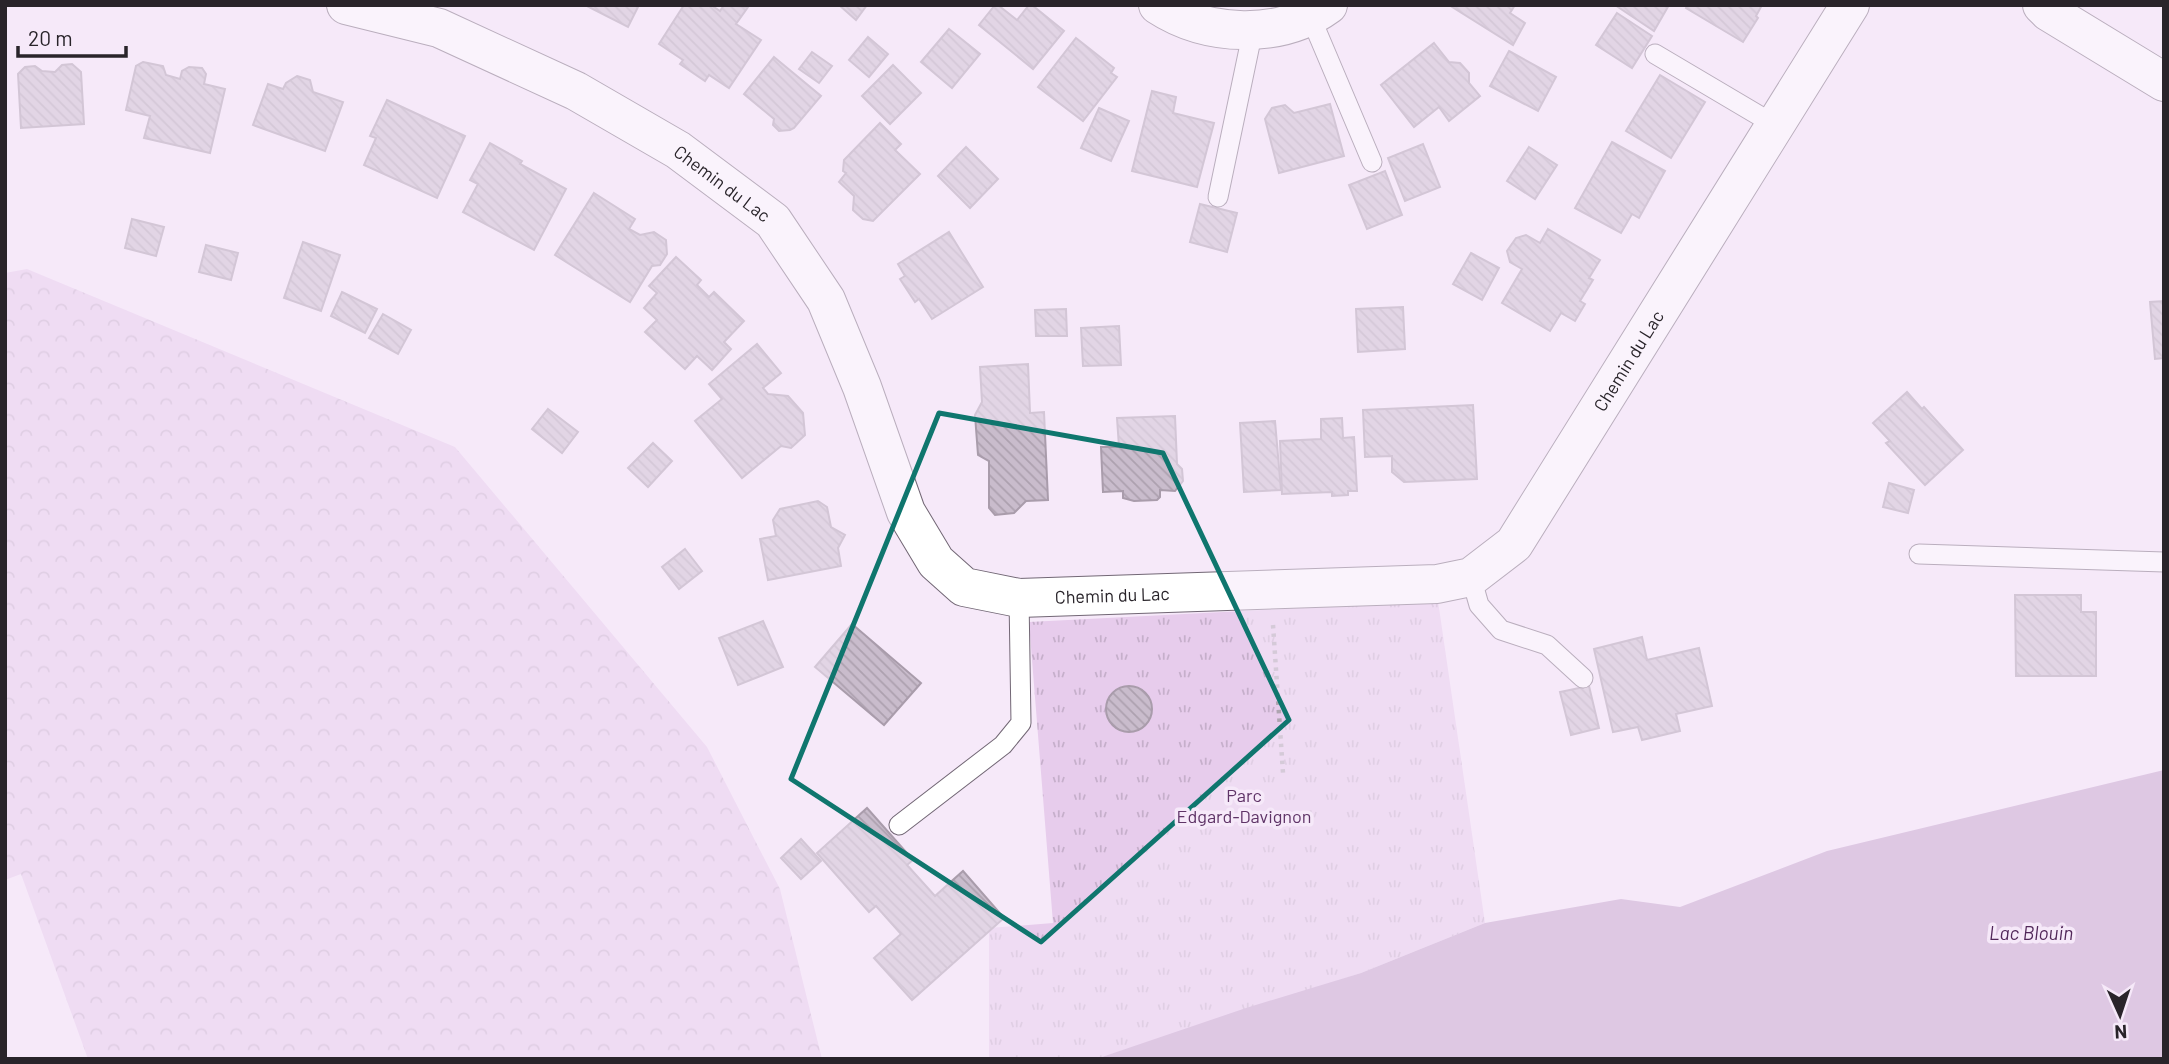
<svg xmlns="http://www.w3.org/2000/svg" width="2169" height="1064" viewBox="0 0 2169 1064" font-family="Barlow,sans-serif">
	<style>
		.forest { fill: url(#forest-crowns) }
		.park { fill: url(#park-tufts) }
		.water { fill: #c1a0c8 }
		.building { fill: url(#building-back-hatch); stroke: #a99cab; stroke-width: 2 }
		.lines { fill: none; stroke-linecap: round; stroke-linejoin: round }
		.lane-casing { stroke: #726775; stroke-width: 21 }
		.street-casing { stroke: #726775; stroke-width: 40 }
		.path { stroke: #aea4b0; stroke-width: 4.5; stroke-dasharray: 3.5 5; stroke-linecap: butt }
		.lane { stroke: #fff; stroke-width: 19 }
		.street { stroke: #fff; stroke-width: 38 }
		.marked { fill: none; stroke: #0f766e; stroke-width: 5; stroke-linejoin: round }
		.labels { text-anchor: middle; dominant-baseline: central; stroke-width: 7; stroke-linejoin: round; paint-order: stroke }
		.street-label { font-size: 18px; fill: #29242a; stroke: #f6e9f9 }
		.park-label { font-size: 18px; fill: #5f3467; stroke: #f6e9f9 }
		.water-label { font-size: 19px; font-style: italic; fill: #512759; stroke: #f6e9f9 }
	</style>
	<defs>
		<pattern id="forest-crowns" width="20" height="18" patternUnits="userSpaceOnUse" patternTransform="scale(1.75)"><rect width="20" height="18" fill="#e7ccec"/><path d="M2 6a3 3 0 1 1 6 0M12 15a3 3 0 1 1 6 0" fill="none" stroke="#c6afcb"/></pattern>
		<pattern id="park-tufts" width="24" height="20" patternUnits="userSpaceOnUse" patternTransform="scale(1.75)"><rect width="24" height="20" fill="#e7ccec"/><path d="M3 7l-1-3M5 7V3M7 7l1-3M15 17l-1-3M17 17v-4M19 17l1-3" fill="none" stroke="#c6afcb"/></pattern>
		<pattern id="building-back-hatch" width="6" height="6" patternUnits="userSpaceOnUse" patternTransform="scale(1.75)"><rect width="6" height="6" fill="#c9bccc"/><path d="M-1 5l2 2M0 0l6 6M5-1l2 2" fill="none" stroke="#ada1af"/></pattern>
	</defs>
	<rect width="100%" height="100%" fill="#f6e9f9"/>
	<path class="forest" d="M27,269L455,447L707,747L780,889L822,1059H88L21,874L5,880V273Z"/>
	<path class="park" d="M1438,601L1485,923L1361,973L1096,1059H989V928L1053,923L1029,622Z"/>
	<path class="water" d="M2164,770V1059H1096L1246,1008L1361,973L1485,923L1621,899L1680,907L1827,851Z"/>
	<g class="building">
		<path d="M585,5H639L628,27Z"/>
		<path d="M684,5H711L720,11L724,5L748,7L736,24L761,40L729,88L709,75L705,81L680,64L683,60L659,44Z"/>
		<path d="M839,5H867L856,20Z"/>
		<path d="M995,5H998L1017,20L1029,5H1032L1064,31L1033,69L979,25Z"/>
		<path d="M1449,5H1515L1510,13L1525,23L1513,45Z"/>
		<path d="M1615,5H1669L1654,31Z"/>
		<path d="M1687,5H1762L1756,16L1758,18L1743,42L1686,8Z"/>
		<path d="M1617,13L1652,36L1632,68L1596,45Z"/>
		<path d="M949,29L980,54L952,88L921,62Z"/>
		<path d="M868,37L888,54L869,77L849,60Z"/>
		<path d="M1076,38L1114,68L1111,73L1117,77L1083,121L1038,87Z"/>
		<path d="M1434,43L1449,62L1460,63L1469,73V83L1480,96L1449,121L1439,107L1414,127L1381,85Z"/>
		<path d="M1509,51L1556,77L1538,111L1490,86Z"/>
		<path d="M812,52L832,66L819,83L799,69Z"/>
		<path d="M774,57L821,96L794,128L790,130L779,131L773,125L774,119L744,94Z"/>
		<path d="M143,62L163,66L166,75L180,79L182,71L189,67L202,68L206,74L204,84L225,89L210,153L144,138L150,116L126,110L136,66Z"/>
		<path d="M72,64L81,72L84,124L21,128L18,74L25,67L35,66L42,71L55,72L62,65Z"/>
		<path d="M893,65L921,93L890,124L862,96Z"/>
		<path d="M1660,75L1705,102L1671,158L1626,131Z"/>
		<path d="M297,76L310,80L313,92L343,102L325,151L253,125L268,84L283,89L286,83Z"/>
		<path d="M1152,91L1176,97L1173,113L1214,123L1197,187L1132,171Z"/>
		<path d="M387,100L465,136L437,198L364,165L376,138L370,136Z"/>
		<path d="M1330,104L1344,156L1279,173L1265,119L1272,108L1285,105L1294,113Z"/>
		<path d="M1099,108L1129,121L1111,161L1081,148Z"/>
		<path d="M880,123L901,144L895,150L920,174L873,221L863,219L853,210L854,196L839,182L846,173L843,171L844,160Z"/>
		<path d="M1612,142L1665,171L1639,218L1632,214L1621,233L1575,208Z"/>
		<path d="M490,143L522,161L520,164L566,189L534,250L463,212L478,184L470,180Z"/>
		<path d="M1423,144L1440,187L1405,201L1388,158Z"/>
		<path d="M966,147L998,179L970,208L938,176Z"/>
		<path d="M1529,147L1557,165L1535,199L1507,181Z"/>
		<path d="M1385,171L1402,215L1367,229L1349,185Z"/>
		<path d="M594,193L635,219L629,229L640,235L654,232L666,240L667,254L660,265L652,266L630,302L555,255Z"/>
		<path d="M1200,204L1237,213L1227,252L1190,242Z"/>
		<path d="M132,219L164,227L156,256L125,248Z"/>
		<path d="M1548,229L1600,260L1589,278L1593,280L1580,301L1585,304L1575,321L1561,313L1550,331L1502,303L1522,269L1510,262L1507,251L1516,238L1526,235L1540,243Z"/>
		<path d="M949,232L983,287L932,319L919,299L915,302L900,279L905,276L898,264Z"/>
		<path d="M303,242L340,255L321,311L284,298Z"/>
		<path d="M206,245L238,253L231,280L199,272Z"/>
		<path d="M1471,253L1499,268L1482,300L1453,284Z"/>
		<path d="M676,257L701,280L697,285L709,297L714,292L744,321L724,342L731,349L712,370L697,356L685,369L645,332L657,320L644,308L657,293L649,286Z"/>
		<path d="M342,292L377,309L365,333L331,316Z"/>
		<path d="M2164,301V358L2155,359L2150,302Z"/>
		<path d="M1403,307L1405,349L1358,352L1356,309Z"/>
		<path d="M1066,309L1067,336H1036L1035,310Z"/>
		<path d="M383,314L411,330L398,354L369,338Z"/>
		<path d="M1119,326L1121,365L1083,366L1081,328Z"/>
		<path d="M757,344L781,373L763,388L768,394L788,396L803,413L805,435L791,448L781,446L742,478L695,421L722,399L709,384Z"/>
		<path d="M1028,364L1030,413L1044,412L1048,500L1026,501L1014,513L995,515L989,508V461L978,455L975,415L982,402L980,367Z"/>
		<path d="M1907,392L1922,409L1924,407L1963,450L1925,485L1886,443L1890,441L1873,423Z"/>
		<path d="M1473,405L1477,479L1404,482L1392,472V456L1365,457L1363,410Z"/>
		<path d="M548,409L578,432L562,453L532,429Z"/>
		<path d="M1175,416L1177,464L1182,469L1183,481L1175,491L1160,490V497L1157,500L1134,501L1123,498V491L1103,492L1101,447H1119L1117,418Z"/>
		<path d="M1342,418L1343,438L1354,437L1357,491H1348V495L1332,496V492L1282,494L1280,441L1321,439V419Z"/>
		<path d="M1275,421L1281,490L1244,492L1240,423Z"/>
		<path d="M653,443L672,461L648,487L628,468Z"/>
		<path d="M1889,483L1914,490L1908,513L1883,507Z"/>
		<path d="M818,501L827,507L831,527L845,535L838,548L841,566L768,580L760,539L776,536L773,520L780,509Z"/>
		<path d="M685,549L702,571L679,589L662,567Z"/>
		<path d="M2015,595H2081V612H2096V676H2016Z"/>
		<path d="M763,621L783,667L738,685L719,638Z"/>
		<path d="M852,624L921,683L884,725L815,667Z"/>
		<path d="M1642,637L1647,660L1699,648L1712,706L1676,714L1680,731L1642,740L1638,727L1613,732L1594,649Z"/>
		<path d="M1589,686L1599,728L1571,735L1560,692Z"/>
		<circle cx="1129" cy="709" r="23"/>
		<path d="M867,808L913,860L907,865L935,896L963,871L1004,918L912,1000L874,958L901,934L876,906L869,912L817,853Z"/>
		<path d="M801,839L821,861L801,879L781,858Z"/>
	</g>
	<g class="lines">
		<defs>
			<g id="lane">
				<path d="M1311,18L1372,162"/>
				<path d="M1655,54L1775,125"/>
				<path d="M1218,197L1253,30"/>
				<path d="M1919,554L2164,562"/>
				<path d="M1471,577L1479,605L1501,630L1547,645L1583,678"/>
				<path d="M899,825L1003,745L1021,723L1019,598"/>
			</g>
			<g id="street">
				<path id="s1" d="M346,5L439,28L576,91L678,150L773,221L826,300L862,387L906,512L936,562L964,587L1019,598L1437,584L1471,577L1514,544L1850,5"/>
				<path d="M1158,5C1207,37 1280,40 1328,5"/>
				<path d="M2042,5L2049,12L2164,82"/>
			</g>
		</defs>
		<use href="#lane" class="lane-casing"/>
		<use href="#street" class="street-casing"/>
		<path class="path" d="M1273,625L1283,773"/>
		<use href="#lane" class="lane"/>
		<use href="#street" class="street"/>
	</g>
	<path d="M0 0H2169V1064H0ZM939,413L1163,453L1289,720L1041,942L791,779Z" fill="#f6e9f9" fill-opacity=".55" fill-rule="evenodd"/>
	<path class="marked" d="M939,413L1163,453L1289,720L1041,942L791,779Z"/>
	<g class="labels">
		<g class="street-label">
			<text stroke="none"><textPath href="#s1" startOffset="420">Chemin du Lac</textPath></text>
			<text stroke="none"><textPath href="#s1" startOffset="1680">Chemin du Lac</textPath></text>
			<text stroke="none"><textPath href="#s1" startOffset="1050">Chemin du Lac</textPath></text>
		</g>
		<g class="park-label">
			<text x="1244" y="795">Parc<tspan x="1244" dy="21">Edgard-Davignon</tspan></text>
		</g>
		<g class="water-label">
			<text x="2031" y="932">Lac Blouin</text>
		</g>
	</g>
	<rect width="2169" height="1064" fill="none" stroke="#29242a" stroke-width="14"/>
	<g transform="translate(2120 1015) rotate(177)" stroke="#f6e9f9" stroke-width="5" paint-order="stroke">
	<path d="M0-5L12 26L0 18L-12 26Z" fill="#29242a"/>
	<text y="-10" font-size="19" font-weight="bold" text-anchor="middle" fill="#29242a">N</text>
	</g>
	<path d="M18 46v10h108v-10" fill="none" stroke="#29242a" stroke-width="3.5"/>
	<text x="28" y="46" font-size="21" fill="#29242a" stroke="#f6e9f9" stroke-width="5" paint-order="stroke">20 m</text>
</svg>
